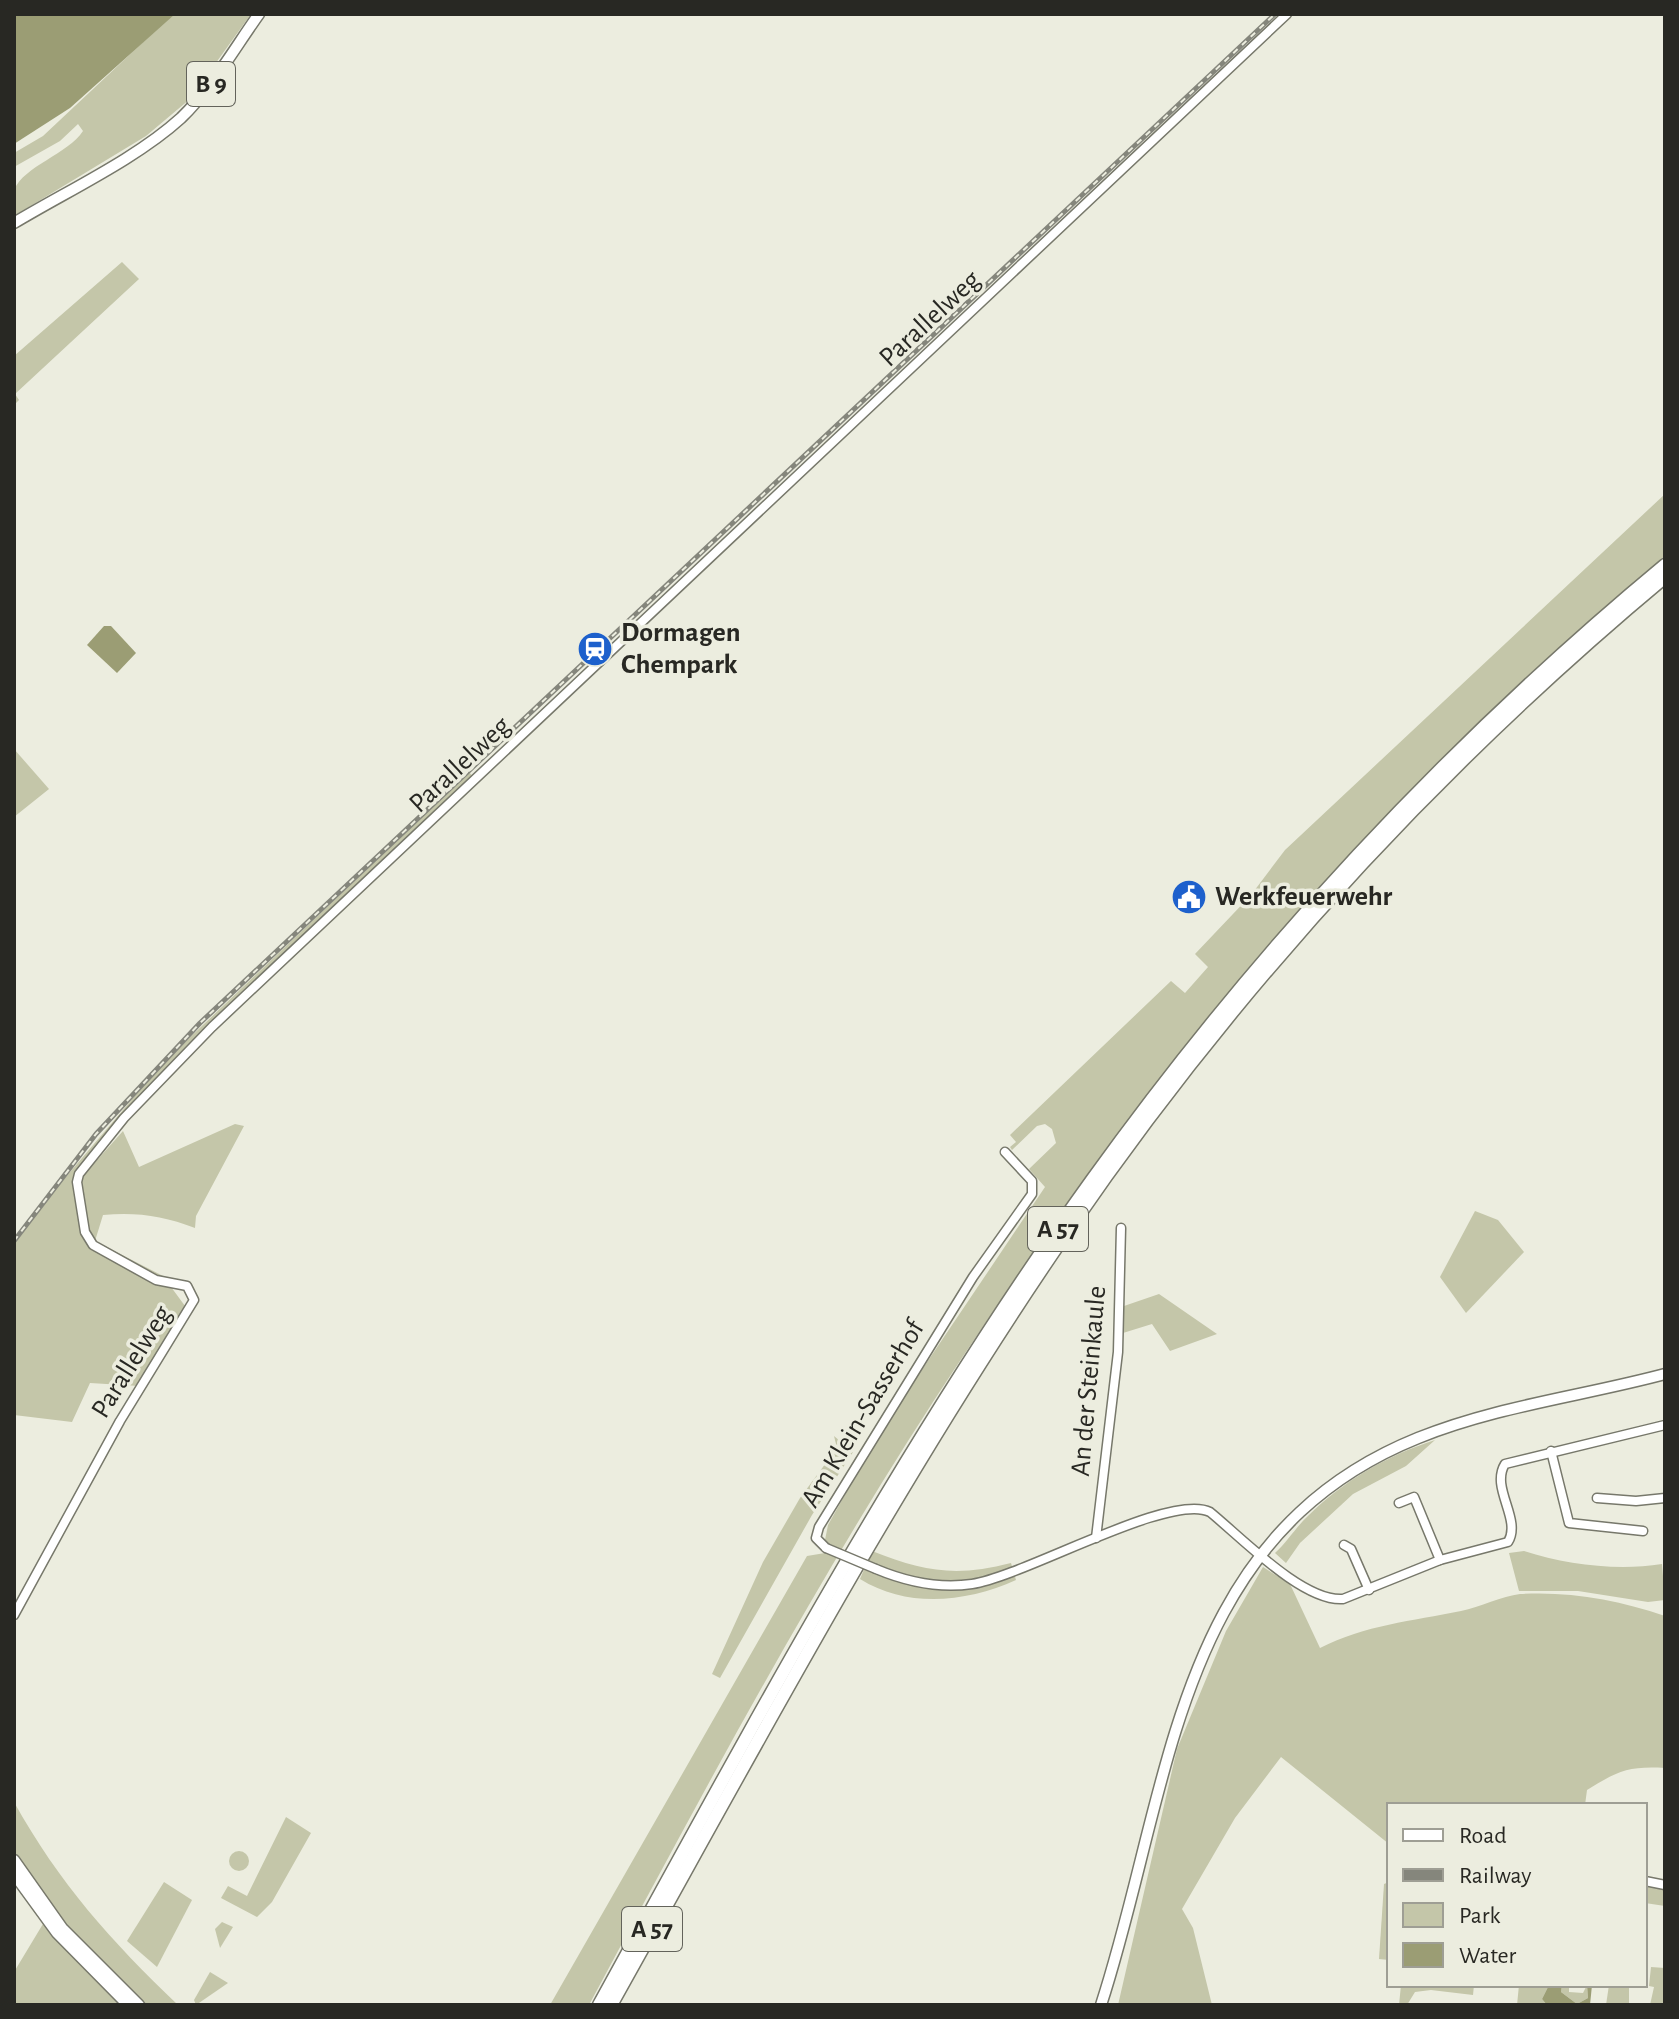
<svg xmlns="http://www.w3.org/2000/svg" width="1679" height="2019" viewBox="0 0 1679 2019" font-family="'Alegreya Sans',sans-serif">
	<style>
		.green { fill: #c4c6a9 }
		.water { fill: #9b9d74 }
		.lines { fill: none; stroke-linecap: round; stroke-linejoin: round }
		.minor-casing { stroke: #77786b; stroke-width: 11 }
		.major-casing { stroke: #77786b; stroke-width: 13 }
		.highway-casing { stroke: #77786b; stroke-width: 15 }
		.minor { stroke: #fff; stroke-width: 8 }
		.major { stroke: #fff; stroke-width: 10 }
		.highway { stroke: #fff; stroke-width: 12 }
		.rail-casing { stroke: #85867c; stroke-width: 5 }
		.rail { stroke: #eceddf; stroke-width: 2; stroke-dasharray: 6; stroke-linecap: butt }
		.minor-bridge-casing { stroke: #77786b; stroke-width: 11; stroke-linecap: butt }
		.minor-bridge { stroke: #fff; stroke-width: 8 }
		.labels { text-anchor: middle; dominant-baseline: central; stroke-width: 7; stroke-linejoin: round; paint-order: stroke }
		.shield { fill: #eceddf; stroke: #63635b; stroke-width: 2 }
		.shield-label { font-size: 26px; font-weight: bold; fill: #282823 }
		.street-label { font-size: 28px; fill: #282823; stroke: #eceddf }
		.poi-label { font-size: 28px; font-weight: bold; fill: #282823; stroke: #eceddf; text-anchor: start }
	</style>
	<rect width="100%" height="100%" fill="#eceddf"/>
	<g class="green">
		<path d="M173,14H251L190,99L146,136L14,216C14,209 11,196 14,190C24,166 68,154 83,131L78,124L60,141L14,167V153L43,136Z"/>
		<path d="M122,262L139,279L15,394L19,400L14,405V356Z"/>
		<path d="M1665,494V558C1362,807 1118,1111 908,1441C793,1623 691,1815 589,2005H550L807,1556L837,1551L825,1540L828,1525L880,1432L1045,1187L1029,1169L1056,1143L1052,1129L1045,1124L1037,1126L1012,1150L1010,1147L1016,1142L1010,1135L1171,981L1185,993L1208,967L1195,954L1251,895L1285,850Z"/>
		<path d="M14,749L49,789L14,817Z"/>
		<path d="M469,772L474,778L122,1116L74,1186L123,1131L139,1167L235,1124L244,1126L196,1216L195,1228C164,1216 137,1212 103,1215L95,1241L163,1276L185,1306L139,1386L90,1383L72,1422L14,1415V1244L36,1212L163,1063Z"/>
		<path d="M1475,1211L1498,1220L1524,1252L1466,1313L1440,1277Z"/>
		<path d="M1159,1294L1217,1334L1170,1351L1152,1324L1123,1333L1124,1306Z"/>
		<path d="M834,1436L853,1452L812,1515L720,1678L712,1674L763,1562L800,1498L837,1448Z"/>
		<path d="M1435,1440L1406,1466L1353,1494L1300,1543L1286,1563L1275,1553C1288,1541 1296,1527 1308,1516C1343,1481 1388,1455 1435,1440Z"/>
		<path d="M872,1551C924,1572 957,1577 1011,1563L1016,1580C967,1602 908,1609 860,1579Z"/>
		<path d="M1524,1551C1567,1565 1618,1571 1662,1564L1665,1600L1648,1602L1578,1591H1519L1509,1553Z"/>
		<path d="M1263,1567L1290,1584L1320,1648C1365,1625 1412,1621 1461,1611C1480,1607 1502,1596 1520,1594C1569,1591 1619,1600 1665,1616V1768C1628,1766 1618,1771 1587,1790L1585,1805H1389V1844L1281,1757L1235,1818L1182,1909L1193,1928L1212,2005H1118L1177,1749L1226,1631Z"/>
		<path d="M14,1802C59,1883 111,1941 178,2005H14V1972L52,1909L14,1851Z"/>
		<path d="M286,1817L311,1833L272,1902L257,1917L221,1898L228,1886L247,1896Z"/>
		<circle cx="239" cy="1861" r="10"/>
		<path d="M164,1882L192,1900L157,1967L127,1941Z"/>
		<path d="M1389,1882V1960L1379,1959L1384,1884Z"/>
		<path d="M1645,1884L1665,1888V1906L1645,1903Z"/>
		<path d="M222,1922L233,1927L220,1948L215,1929Z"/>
		<path d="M1651,1967L1665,1968V2005H1650L1654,1987L1649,1986Z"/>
		<path d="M210,1972L228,1983L196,2005L194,2000Z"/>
		<path d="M1401,1985H1474L1473,1995L1431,1990L1415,1992L1407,2005H1399Z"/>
		<path d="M1519,1985H1549L1542,1999L1547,2005H1517Z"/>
		<path d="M1562,1985H1569V1992L1583,1993L1587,1985L1588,1998L1577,2004L1561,1992Z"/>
		<path d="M1609,1985H1629V2005H1606Z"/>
	</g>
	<g class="water">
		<path d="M14,14H175L70,108L14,144Z"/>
		<path d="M104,626H111L136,653L117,673L87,645Z"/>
		<path d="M1549,1985H1562L1561,1992L1577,2004L1588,1998L1587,1985H1592L1590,2005H1547L1542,1999Z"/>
	</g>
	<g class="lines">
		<defs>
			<g id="minor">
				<path d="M1551,1451L1569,1523L1643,1531"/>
				<path d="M1597,1498L1636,1501L1665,1498"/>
				<path d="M1399,1503L1414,1497L1440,1560"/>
				<path d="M1096,1538L1118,1352L1121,1228"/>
				<path d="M1344,1545L1351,1549L1369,1590"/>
				<path d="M826,1548L816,1538L819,1527L973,1277L1032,1194V1181L1005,1152"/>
				<path d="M876,1569C907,1582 938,1589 972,1584C1025,1576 1170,1492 1210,1512C1242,1538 1303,1602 1343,1599L1440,1560L1508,1542C1522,1519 1490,1488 1505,1464L1665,1425"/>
				<path d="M14,1615L120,1421L194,1300L187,1286L156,1280L93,1245L85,1232L77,1182L79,1174L124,1118L212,1027L1287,14"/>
				<path d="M1645,1881L1665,1885"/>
			</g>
			<g id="major">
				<path d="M14,223C67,191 136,159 181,118C212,88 234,49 259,14"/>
				<path d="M14,1860L62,1928L139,2005"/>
				<path d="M14,1874L57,1933L128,2005"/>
				<path d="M1101,2005C1172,1788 1173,1537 1418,1438C1497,1406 1583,1396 1665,1374"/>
			</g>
			<g id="highway">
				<path d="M599,2005C753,1725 905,1440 1092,1180C1256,952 1448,745 1665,565"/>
				<path d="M611,2005C757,1744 897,1479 1067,1232C1235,987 1437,767 1665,577"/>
			</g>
		</defs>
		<use href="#minor" class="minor-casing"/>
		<use href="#major" class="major-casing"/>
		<use href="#highway" class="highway-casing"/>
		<use href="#minor" class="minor"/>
		<use href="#major" class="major"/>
		<use href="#highway" class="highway"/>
		<defs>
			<path id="rail" d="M14,1241L96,1134L200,1023L1275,14"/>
		</defs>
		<use href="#rail" class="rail-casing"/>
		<use href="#rail" class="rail"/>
		<defs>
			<path id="minor-bridge" d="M826,1548L876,1569"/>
		</defs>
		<use href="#minor-bridge" class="minor-bridge-casing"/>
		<use href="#minor-bridge" class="minor-bridge"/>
	</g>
	<defs>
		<symbol id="station-disc" viewBox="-11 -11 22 22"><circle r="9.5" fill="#1d60cc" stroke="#eceddf"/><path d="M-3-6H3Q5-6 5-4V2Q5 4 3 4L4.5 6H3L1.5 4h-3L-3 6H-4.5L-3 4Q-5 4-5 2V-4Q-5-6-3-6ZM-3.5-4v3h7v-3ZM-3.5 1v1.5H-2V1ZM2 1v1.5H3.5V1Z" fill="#fff"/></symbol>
		<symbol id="civic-disc" viewBox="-11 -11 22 22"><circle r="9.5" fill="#1d60cc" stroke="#eceddf"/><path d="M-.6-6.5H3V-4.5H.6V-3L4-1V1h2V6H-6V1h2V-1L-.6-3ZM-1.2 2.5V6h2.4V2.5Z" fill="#fff"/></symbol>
	</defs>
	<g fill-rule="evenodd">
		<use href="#station-disc" x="575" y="629" width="40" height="40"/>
		<use href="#civic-disc" x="1169" y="877" width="40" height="40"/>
	</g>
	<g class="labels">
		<g class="shield">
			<rect x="187" y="62" width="48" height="44" rx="6"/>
			<rect x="1028" y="1207" width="60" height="44" rx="6"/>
			<rect x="622" y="1907" width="60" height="44" rx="6"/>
		</g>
		<g class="shield-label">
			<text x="211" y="84">B 9</text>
			<text x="1058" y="1229">A 57</text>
			<text x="652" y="1929">A 57</text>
		</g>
		<g class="street-label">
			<text transform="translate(930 319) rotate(-43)">Parallelweg</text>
			<text transform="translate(460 765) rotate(-43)">Parallelweg</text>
			<text transform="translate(132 1362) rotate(-58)">Parallelweg</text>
			<text transform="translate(1089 1381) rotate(-85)">An der Steinkaule</text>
			<text transform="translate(863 1414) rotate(-59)">Am Klein-Sasserhof</text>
		</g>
		<g class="poi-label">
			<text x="621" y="633">Dormagen<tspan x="621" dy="32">Chempark</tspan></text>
			<text x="1215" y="897">Werkfeuerwehr</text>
		</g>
	</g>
	<rect width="1679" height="2019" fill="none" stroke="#282823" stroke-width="32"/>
	<rect x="1387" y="1803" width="260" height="184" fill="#eceddf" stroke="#9e9e94" stroke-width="2"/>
	<rect x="1403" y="1829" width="40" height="12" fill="#ffffff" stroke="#9e9e94" stroke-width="2"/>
	<text x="1459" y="1843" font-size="24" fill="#282823">Road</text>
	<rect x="1403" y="1869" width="40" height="12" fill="#85867c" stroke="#9e9e94" stroke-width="2"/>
	<text x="1459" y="1883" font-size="24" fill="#282823">Railway</text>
	<rect x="1403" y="1903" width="40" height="24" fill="#c4c6a9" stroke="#9e9e94" stroke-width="2"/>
	<text x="1459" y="1923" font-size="24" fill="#282823">Park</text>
	<rect x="1403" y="1943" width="40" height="24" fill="#9b9d74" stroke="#9e9e94" stroke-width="2"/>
	<text x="1459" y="1963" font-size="24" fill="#282823">Water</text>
</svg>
